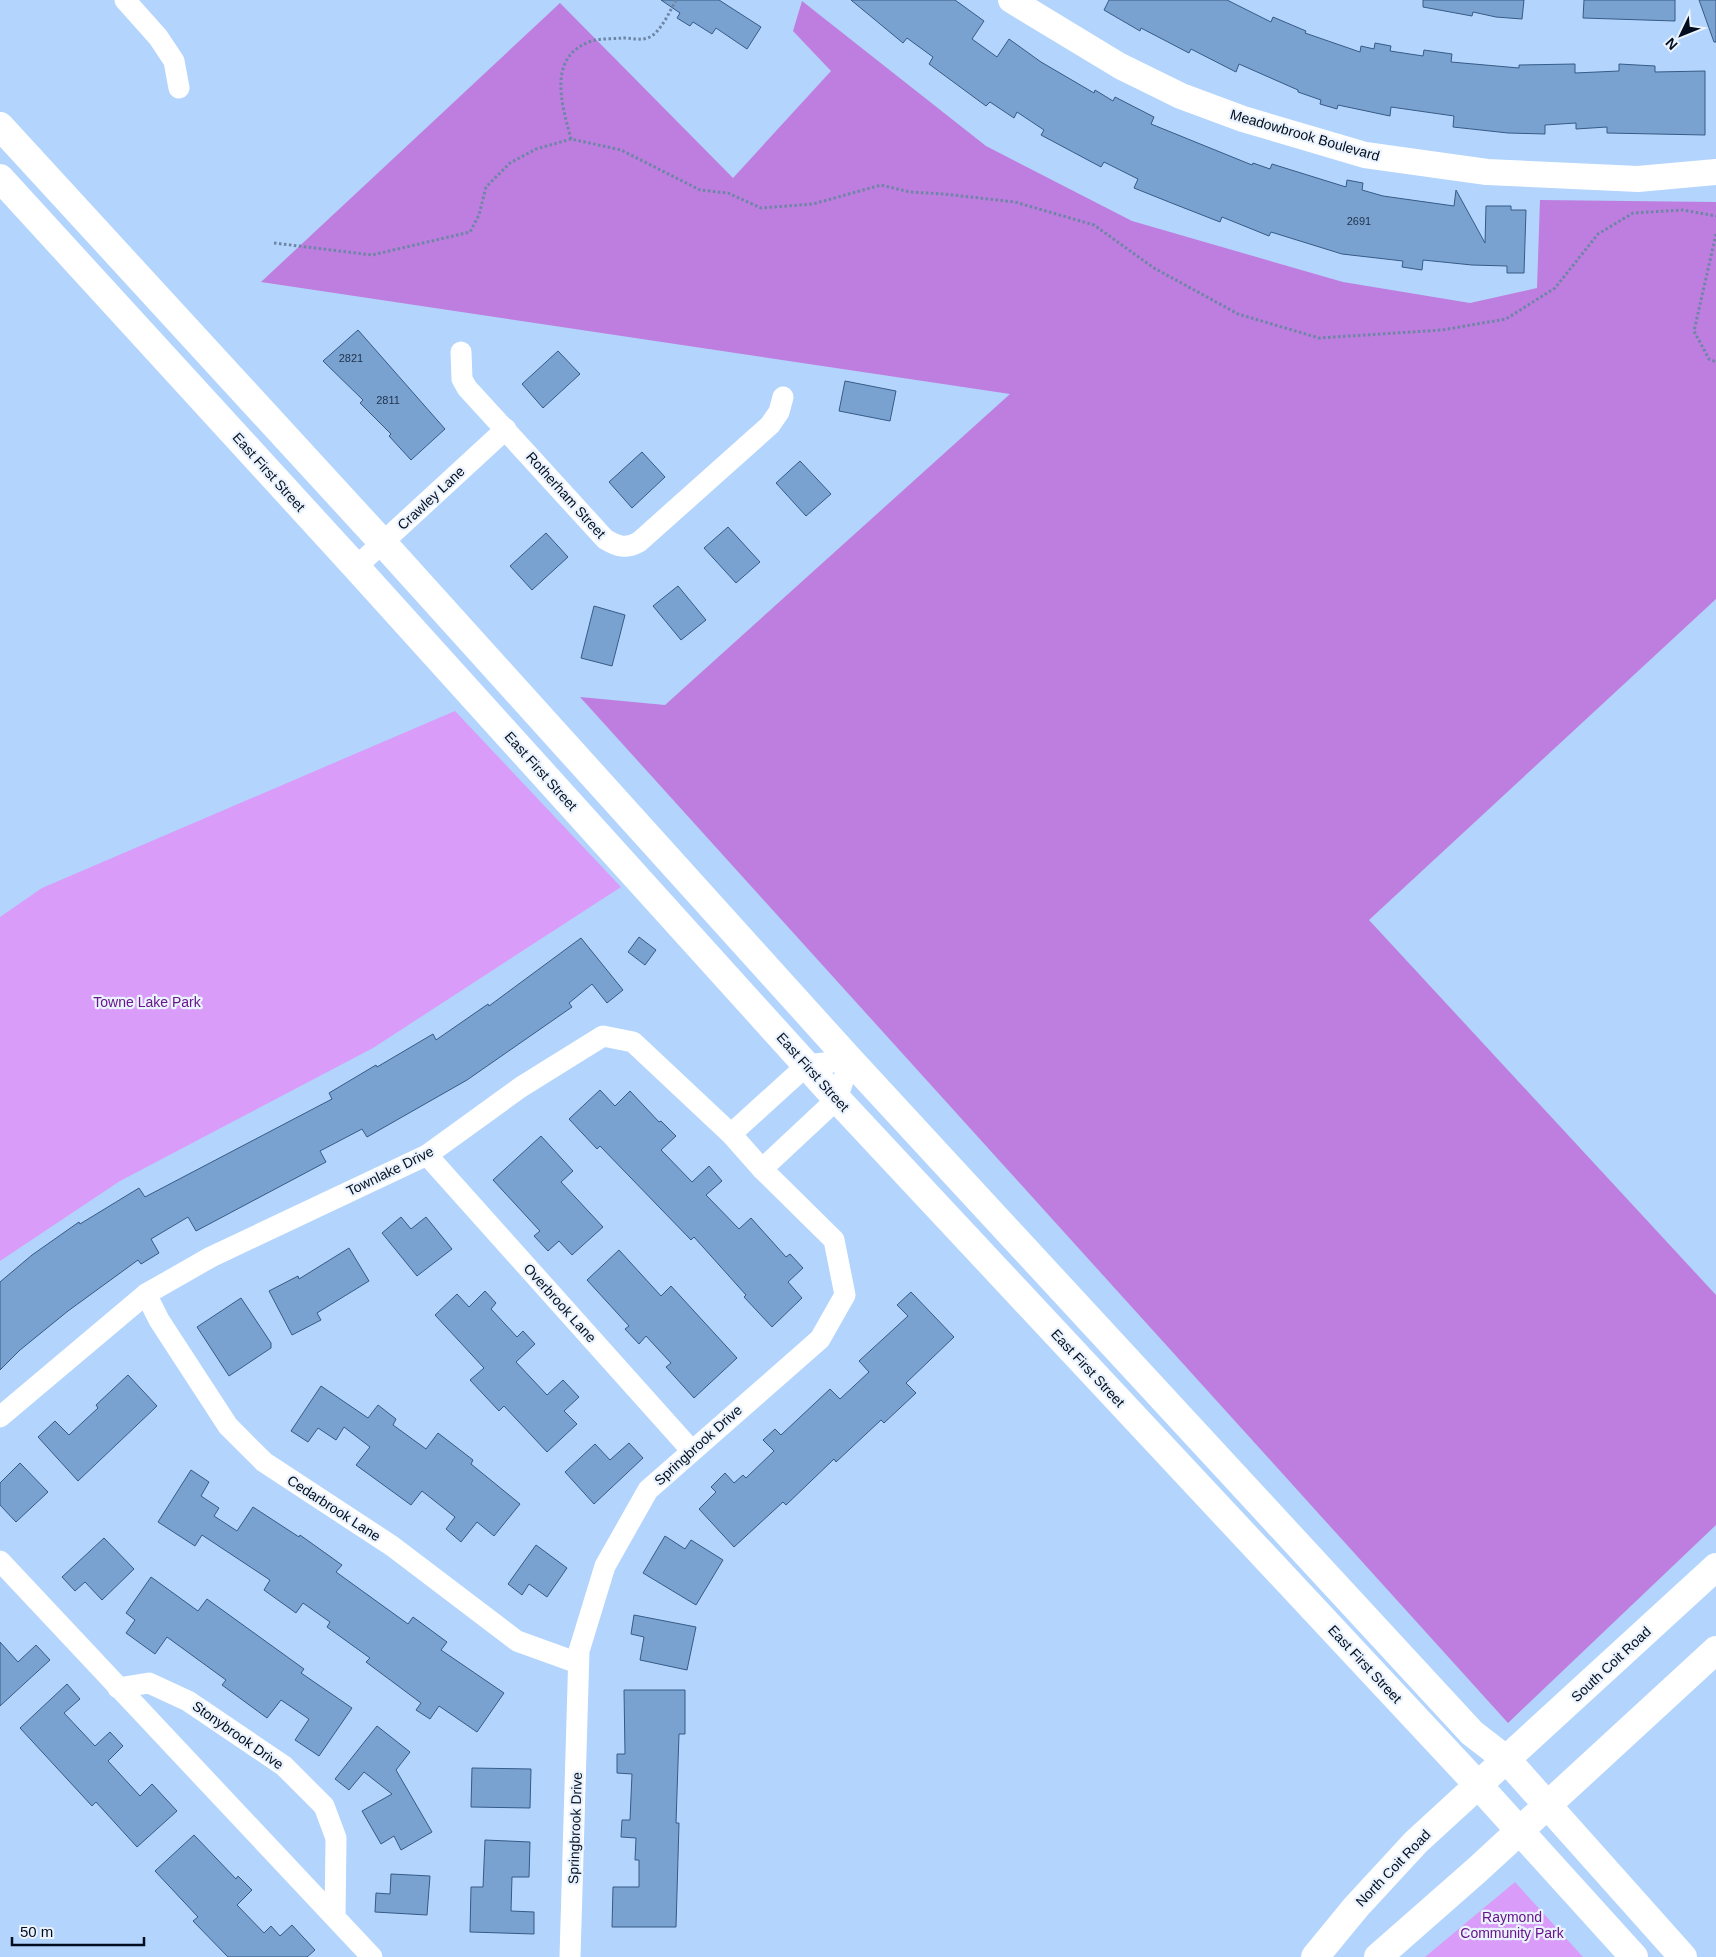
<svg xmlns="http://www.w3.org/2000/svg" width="1716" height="1957" viewBox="0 0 1716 1957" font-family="Arial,sans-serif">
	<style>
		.green { fill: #d99df9 }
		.forest { fill: #be7ee0 }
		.building { fill: #7aa2d1; stroke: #365b87 }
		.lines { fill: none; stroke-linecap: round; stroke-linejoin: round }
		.path { stroke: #6d86a5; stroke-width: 3; stroke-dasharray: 2.5 2.5; stroke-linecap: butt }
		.minor { stroke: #fff; stroke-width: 21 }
		.tertiary { stroke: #fff; stroke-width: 26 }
		.secondary { stroke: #fff; stroke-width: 28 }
		.labels { text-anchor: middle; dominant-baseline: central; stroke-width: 4.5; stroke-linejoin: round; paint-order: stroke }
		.number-label { font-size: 11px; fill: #20334c }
		.street-label { font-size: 14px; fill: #020e1f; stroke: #eaf3fd }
		.park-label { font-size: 14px; fill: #6a158d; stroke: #eaf3fd }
	</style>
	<rect width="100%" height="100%" fill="#b3d4fc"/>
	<g class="green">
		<path d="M455,711L621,887L373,1048L120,1181L0,1261V917L42,888Z"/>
		<path d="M1515,1882L1583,1957H1425Z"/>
	</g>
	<path class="forest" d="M802,1L986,146L1132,221L1343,282L1470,303L1537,288L1540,200L1716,202V599L1369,920L1716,1295V1525L1508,1723L580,697L665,705L1010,394L261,282L560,3L733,178L831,71L793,31Z"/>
	<g class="building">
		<path d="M661,0H719L761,27L747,49L716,28L712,34L693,22L690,26L677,18L680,13Z"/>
		<path d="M851,0H955L984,21L972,39L997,57L1009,39L1041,62L1094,93L1095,90L1113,101L1115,97L1154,117L1151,124L1252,165L1253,163L1270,169L1272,164L1346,187L1347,180L1363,183L1362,190L1383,196L1454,206L1456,190L1485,243L1486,206H1511V210H1526L1524,273H1507V266L1472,265L1423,260L1422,270L1402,267L1403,261L1342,254L1271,232L1269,236L1222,217L1220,222L1174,204L1134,188L1138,179L1104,162L1101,167L1041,135L1044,130L1017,112L1014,118L990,102L986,106L929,64L933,57L907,38L903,43Z"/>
		<path d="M1109,0H1227L1271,22L1273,17L1306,31L1305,33L1360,52L1361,46L1374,49L1375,43L1391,46L1390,51L1423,56L1424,50L1452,54L1451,62L1519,68V65L1575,64V73L1619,71V64L1655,66V72L1705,71V135L1607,133V127L1576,129V123L1545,125V134L1508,133L1453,127L1454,116L1391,107L1390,116L1338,105L1337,109L1320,104L1321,100L1298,92V90L1239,64L1236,72L1191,49L1189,53L1141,28L1140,31L1104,10Z"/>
		<path d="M1423,0H1524L1522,19L1496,17L1473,12L1472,16L1423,7Z"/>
		<path d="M1584,0H1675V21L1583,18Z"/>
		<path d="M1699,0H1716V42H1714Z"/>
		<path d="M358,330L445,429L411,460L389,436L391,434L360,403L363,400L323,361Z"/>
		<path d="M558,351L580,374L543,408L522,384Z"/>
		<path d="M845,381L896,391L890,421L839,411Z"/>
		<path d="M642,452L665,477L632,508L609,482Z"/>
		<path d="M800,461L831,494L806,516L776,483Z"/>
		<path d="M728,527L760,562L736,583L704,548Z"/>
		<path d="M546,533L568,557L532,590L510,566Z"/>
		<path d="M678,586L706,620L681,640L653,606Z"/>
		<path d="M594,606L625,615L612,666L581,658Z"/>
		<path d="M639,937L656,950L645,965L628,952Z"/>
		<path d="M581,938L623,990L607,1003L592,984L569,1003L572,1007L467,1080L367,1137L362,1129L320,1151L326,1162L196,1231L188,1217L151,1239L159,1253L141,1264L138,1260L68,1311L20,1350L0,1370V1282L32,1255L79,1222L80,1224L139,1188L145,1197L332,1099L329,1093L376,1065L377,1067L433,1034L436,1040L488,1004L489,1006Z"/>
		<path d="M600,1090L615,1106L630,1091L659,1122L661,1121L676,1136L661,1150L692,1182L709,1166L722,1181L706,1195L739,1229L751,1218L786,1257L790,1254L803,1268L788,1282L802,1298L772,1327L744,1297L746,1295L694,1237L691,1240L600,1146L597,1149L569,1119Z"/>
		<path d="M541,1136L573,1171L561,1182L603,1227L572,1255L559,1241L548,1251L534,1236L540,1231L493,1180Z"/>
		<path d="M401,1217L411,1229L426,1217L452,1249L417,1276L382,1233Z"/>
		<path d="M349,1248L369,1281L317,1313L321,1320L292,1335L269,1291L298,1276L299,1279Z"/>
		<path d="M619,1250L661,1296L671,1286L737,1358L694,1398L666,1367L671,1363L646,1336L639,1344L625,1329L629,1326L587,1280Z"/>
		<path d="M485,1291L496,1303L491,1309L517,1337L523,1331L535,1344L516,1362L547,1395L563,1380L579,1397L564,1411L577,1424L547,1452L504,1406L499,1411L470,1380L484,1368L435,1315L457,1294L469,1307Z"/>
		<path d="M911,1292L954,1337L906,1383L916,1393L884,1423L881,1420L836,1462L834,1459L786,1505L783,1502L734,1547L699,1509L716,1492L711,1487L725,1473L734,1483L743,1475L746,1478L774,1451L763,1440L775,1429L781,1435L830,1389L840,1399L869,1372L859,1361L908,1316L897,1305Z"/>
		<path d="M241,1298L271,1343V1348L229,1376L197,1327Z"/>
		<path d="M128,1375L157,1406L78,1481L38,1437L55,1421L69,1435L98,1408L96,1405Z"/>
		<path d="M321,1386L368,1418L378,1405L396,1419L393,1425L426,1449L438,1433L473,1460L471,1464L520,1504L494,1536L477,1522L461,1542L446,1529L455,1517L422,1491L411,1505L356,1465L370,1447L344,1427L336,1440L318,1428L308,1442L291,1431Z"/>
		<path d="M629,1443L643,1458L594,1504L565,1472L595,1444L610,1460Z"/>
		<path d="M20,1463L48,1492L16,1522L0,1505V1483Z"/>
		<path d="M191,1470L209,1482L201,1496L219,1508L214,1516L237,1531L253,1507L299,1537L300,1535L342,1565L336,1572L408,1624L413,1617L447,1642L441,1650L504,1693L477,1732L439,1706L430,1719L416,1710L421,1703L366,1662L370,1658L327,1627L330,1622L303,1603L296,1613L264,1590L270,1580L202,1535L195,1546L158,1522Z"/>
		<path d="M665,1536L685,1549L691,1540L723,1560L696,1605L643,1573Z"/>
		<path d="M104,1538L134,1569L102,1600L85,1582L75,1591L62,1577Z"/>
		<path d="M536,1545L567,1568L547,1597L529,1584L522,1595L508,1584Z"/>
		<path d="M151,1577L198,1611L207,1599L304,1669L301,1673L352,1708L319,1756L295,1740L309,1719L281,1700L267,1718L222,1685L226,1680L167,1637L155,1654L126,1633L135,1620L126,1613Z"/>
		<path d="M634,1615L696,1627L687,1670L640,1660L644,1637L631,1634Z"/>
		<path d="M0,1642L18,1662L36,1645L50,1660L0,1706Z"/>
		<path d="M67,1684L80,1699L64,1713L95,1746L110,1732L123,1746L108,1761L140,1796L152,1784L177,1811L137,1847L96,1802L92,1806L20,1728Z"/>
		<path d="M624,1690H685V1734H679L676,1823H679L676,1927H612L613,1887H639V1860H635L636,1838L621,1837L622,1820H630L632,1774L617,1773V1754H625Z"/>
		<path d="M377,1726L410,1752L396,1770L432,1832L401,1850L394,1836L381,1844L362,1811L392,1794L364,1772L349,1790L335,1779Z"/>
		<path d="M472,1768L531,1769L530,1808L471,1807Z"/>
		<path d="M194,1835L236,1879L238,1876L252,1890L237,1905L264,1933L271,1926L280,1936L292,1925L315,1950L307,1957H228L193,1921L198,1917L155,1871Z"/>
		<path d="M485,1840L530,1842L529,1877H512L511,1911L534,1912V1934L470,1932L471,1887H483Z"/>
		<path d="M391,1874L430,1876L427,1915L375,1912L376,1893L390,1894Z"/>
	</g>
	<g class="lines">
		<g class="path">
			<path d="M571,139C562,105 547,58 589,42C599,38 613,39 624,38C634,38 644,42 653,35C663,27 670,11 676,0"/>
			<path d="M1716,234L1694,331L1709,359L1716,362"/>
			<path d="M274,243L372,255L470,232L479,215L486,187L510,163L536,149L571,139L621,150L700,190L728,193L761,208L813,204L881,185L910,192L944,194L1015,202L1094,225L1154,268L1238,314L1319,338L1442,330L1506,319L1555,288L1598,234L1633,213L1683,210L1716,216"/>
		</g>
		<g class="minor">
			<path d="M125,0L158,37L174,61L179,88"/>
			<path d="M461,352L462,379L467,388L605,539C618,547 626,549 639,542L770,425L779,412L783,397"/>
			<path d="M356,567L506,429"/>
			<path d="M731,1134L807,1065L850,1060L837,1099L762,1169"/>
			<path d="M427,1155L692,1451"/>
			<path d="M146,1294L159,1320L228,1426L264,1462L392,1546L517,1641L578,1663"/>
			<path d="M0,1417L146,1294L211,1257L427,1155L521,1087L603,1036L633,1042L731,1134L762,1169L834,1240L845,1295L820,1339L648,1490L605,1566L579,1651L570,1957"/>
			<path d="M0,1561L372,1957"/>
			<path d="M118,1688L149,1683L188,1701L284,1766L324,1806L336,1838L335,1917"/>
		</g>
		<path class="tertiary" d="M1011,0L1120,66L1181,96L1243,119L1365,155L1487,172L1638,179L1716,172"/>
		<g class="secondary">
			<path d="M0,126L383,543L850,1060L1472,1733L1507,1760L1683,1957"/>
			<path d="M0,178L356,567L837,1099L1479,1786L1634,1957"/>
			<path d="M1315,1957L1356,1907L1416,1842L1716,1567"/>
			<path d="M1378,1957L1477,1870L1716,1650"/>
		</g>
	</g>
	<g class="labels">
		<g class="number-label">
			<text x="1359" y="221">2691</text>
			<text x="351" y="358">2821</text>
			<text x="388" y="400">2811</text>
		</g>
		<g class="street-label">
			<text transform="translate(1305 135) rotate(16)">Meadowbrook Boulevard</text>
			<text transform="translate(269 472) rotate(48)">East First Street</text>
			<text transform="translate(566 495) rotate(48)">Rotherham Street</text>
			<text transform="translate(431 498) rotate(-43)">Crawley Lane</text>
			<text transform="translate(541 771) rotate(48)">East First Street</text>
			<text transform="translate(813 1072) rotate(48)">East First Street</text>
			<text transform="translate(390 1171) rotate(-26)">Townlake Drive</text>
			<text transform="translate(560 1303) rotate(48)">Overbrook Lane</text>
			<text transform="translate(1088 1368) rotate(47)">East First Street</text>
			<text transform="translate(698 1445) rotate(-42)">Springbrook Drive</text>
			<text transform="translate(334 1508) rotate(33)">Cedarbrook Lane</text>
			<text transform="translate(1365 1664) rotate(47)">East First Street</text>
			<text transform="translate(1611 1664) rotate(-43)">South Coit Road</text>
			<text transform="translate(238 1735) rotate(35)">Stonybrook Drive</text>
			<text transform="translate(575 1828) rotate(-88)">Springbrook Drive</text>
			<text transform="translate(1393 1868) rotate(-46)">North Coit Road</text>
		</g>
		<g class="park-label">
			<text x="147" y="1002">Towne Lake Park</text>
			<text x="1512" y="1917">Raymond<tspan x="1512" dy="16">Community Park</tspan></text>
		</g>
	</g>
	<g transform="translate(1681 35) rotate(227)" stroke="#eaf3fd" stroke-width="4" paint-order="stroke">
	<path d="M0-4L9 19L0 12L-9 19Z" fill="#020e1f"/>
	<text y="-8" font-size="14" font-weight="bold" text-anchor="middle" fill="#020e1f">N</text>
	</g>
	<path d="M12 1937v8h132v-8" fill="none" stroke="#020e1f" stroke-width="2.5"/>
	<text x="20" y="1937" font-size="15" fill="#020e1f" stroke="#eaf3fd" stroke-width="4" paint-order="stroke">50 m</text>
</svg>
